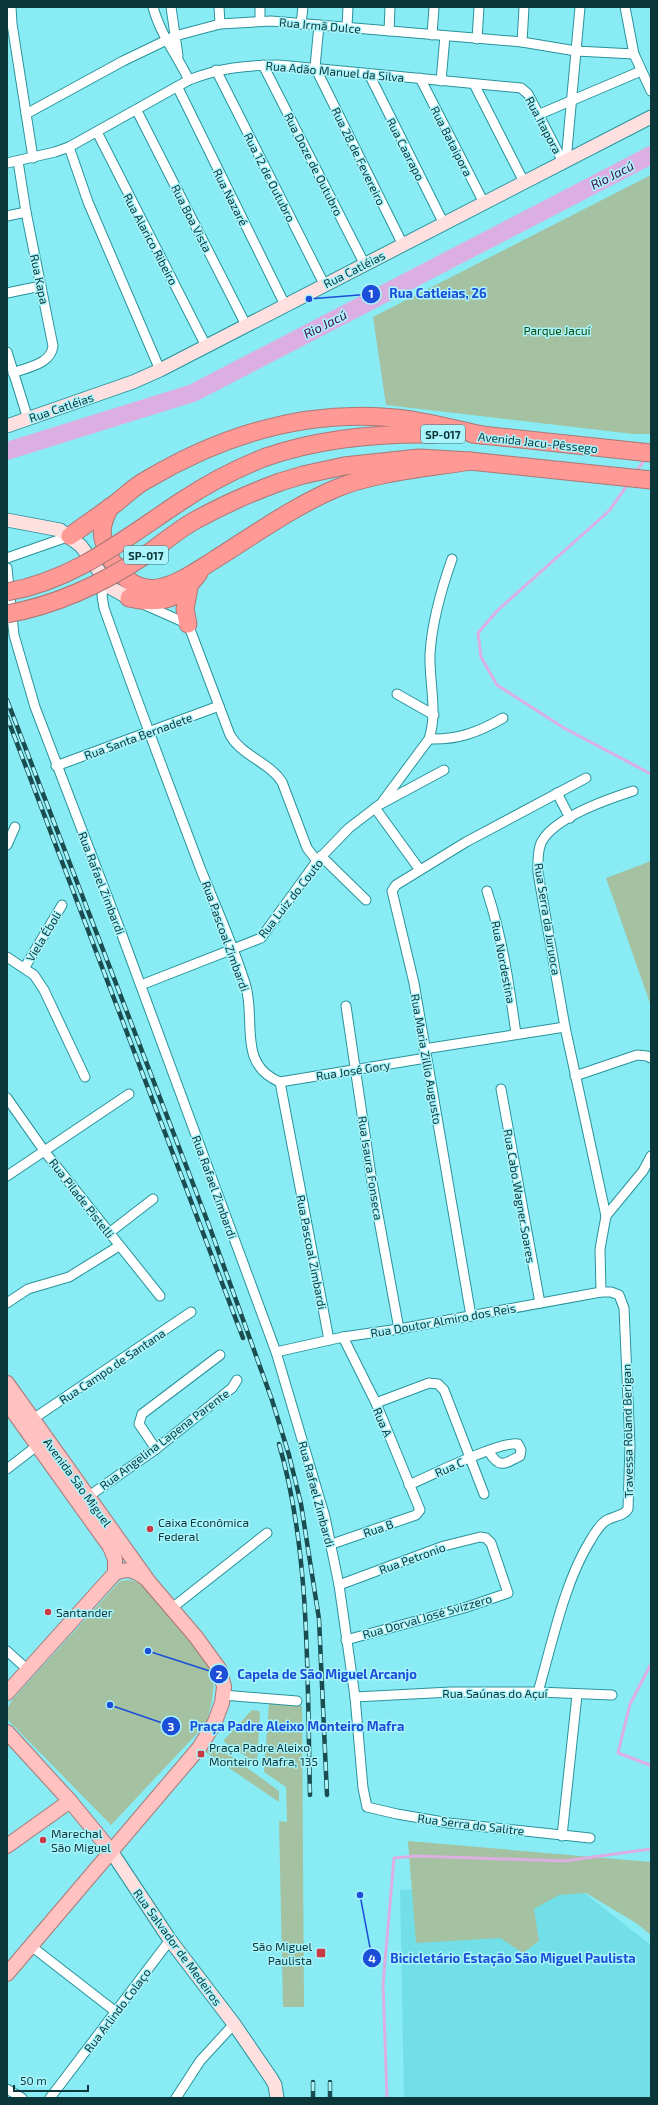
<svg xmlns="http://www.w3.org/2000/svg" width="658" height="2105" viewBox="0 0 658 2105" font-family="'Exo 2',sans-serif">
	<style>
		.built { fill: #72dfe8 }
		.green { fill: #a4c1a1 }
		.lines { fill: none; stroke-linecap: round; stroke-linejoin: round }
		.stream { stroke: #dcafe2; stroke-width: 3 }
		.river { stroke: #dcafe2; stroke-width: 18 }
		.street-casing { stroke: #28939b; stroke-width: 11 }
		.secondary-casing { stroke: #28939b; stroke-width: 15 }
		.primary-casing { stroke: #aa7776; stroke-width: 16 }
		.highway-casing { stroke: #aa7776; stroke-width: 19 }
		.street { stroke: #fff; stroke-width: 9 }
		.secondary { stroke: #ffe0e0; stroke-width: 13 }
		.primary { stroke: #ffc2c0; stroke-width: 14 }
		.highway { stroke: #ff9996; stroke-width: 17 }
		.rail-casing { stroke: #1a4c50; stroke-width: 4.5 }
		.rail { stroke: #aaf5fc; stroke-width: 3; stroke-dasharray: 9; stroke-linecap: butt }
		.highway-bridge-casing { stroke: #aa7776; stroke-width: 19; stroke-linecap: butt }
		.highway-bridge { stroke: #ff9996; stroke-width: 17 }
		.poi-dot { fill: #ca3a42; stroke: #aaf5fc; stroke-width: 1.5 }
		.labels { text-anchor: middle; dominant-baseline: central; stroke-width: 3; stroke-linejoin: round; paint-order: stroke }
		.shield { fill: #aaf5fc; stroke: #3b7075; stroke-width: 1 }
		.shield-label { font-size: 11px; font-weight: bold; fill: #0b373b }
		.street-label { font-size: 12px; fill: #0b373b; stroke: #aaf5fc }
		.park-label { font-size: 12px; fill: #0e4e0b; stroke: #aaf5fc }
		.poi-label { font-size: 12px; fill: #0b373b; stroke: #aaf5fc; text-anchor: start }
		.water-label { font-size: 13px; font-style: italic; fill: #420b49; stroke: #aaf5fc }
		.leader { fill: none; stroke: #1d4ed8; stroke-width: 1.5 }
		.callout-dot { fill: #1d4ed8; stroke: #aaf5fc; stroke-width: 1.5 }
		.mark-label { font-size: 12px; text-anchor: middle; font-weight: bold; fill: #fff }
		.callout-label { font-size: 13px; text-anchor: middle; font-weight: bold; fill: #1d4ed8; stroke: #aaf5fc; stroke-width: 3; stroke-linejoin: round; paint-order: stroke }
	</style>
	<rect width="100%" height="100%" fill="#89ecf4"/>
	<path class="built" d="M570,1882L651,1945V2098H404L400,1890Z"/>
	<g class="green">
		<path d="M651,175V434H633L386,405L373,317Z"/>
		<path d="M651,861V1006L606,878Z"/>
		<path d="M130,1580L141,1583L150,1590L209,1664L214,1681L212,1701L206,1724L111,1825L8,1720L7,1709L12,1700L120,1581Z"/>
		<path d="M269,1703L302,1706L304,2007H283L279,1821L287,1822L286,1787L264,1772Z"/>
		<path d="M252,1710L259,1711L260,1713L257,1764L223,1741Z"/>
		<path d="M217,1746L279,1791V1802L204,1751Z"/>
		<path d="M408,1841L651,1862V1935L636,1923L586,1893L559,1895L534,1909L539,1941L523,1953L500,1938L416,1943Z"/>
	</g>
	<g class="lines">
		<g class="stream">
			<path d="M635,473L646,458"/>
			<path d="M628,484L609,511L498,610L478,633L481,657L497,685L564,728L651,774"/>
			<path d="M651,1664L630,1704L618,1753L650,1765L651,1767"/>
			<path d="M387,2098L383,1984L394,1858L417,1856L564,1861L651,1849"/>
		</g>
		<path class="river" d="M7,451L193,393L651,155"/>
		<defs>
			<g id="street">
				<path d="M11,7L12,24L33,158"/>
				<path d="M153,7C160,34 177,55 189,80"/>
				<path d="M171,7L178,56"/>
				<path d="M219,7L220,24"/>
				<path d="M260,7V20"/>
				<path d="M625,7L634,54L651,91"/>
				<path d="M301,24L303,7"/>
				<path d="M319,25L315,67L403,245"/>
				<path d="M347,26L348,7"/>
				<path d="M389,31L390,7"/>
				<path d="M432,35L434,7"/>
				<path d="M477,39L479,7"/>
				<path d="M522,42L524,7"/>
				<path d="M263,65L364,263"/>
				<path d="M216,70L324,284"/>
				<path d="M369,74L444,224"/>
				<path d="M420,78L484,203"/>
				<path d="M441,81L445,36"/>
				<path d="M474,84L524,182"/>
				<path d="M178,88L285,305"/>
				<path d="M137,111L246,325"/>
				<path d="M26,114L123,61L175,36L220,24L271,21L522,42L576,51L634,54"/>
				<path d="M540,114L641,71"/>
				<path d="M97,132L206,346"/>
				<path d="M69,147L88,202L160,370"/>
				<path d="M566,161L580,7"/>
				<path d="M7,163L55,152L69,147L189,80C219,68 247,65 279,65L521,88L528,94L563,162"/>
				<path d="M7,216L26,212"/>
				<path d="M7,293L41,286"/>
				<path d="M7,352L28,419"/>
				<path d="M13,373C28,367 51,364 53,346L26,212L18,161"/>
				<path d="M7,558L70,536"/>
				<path d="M7,568L14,635L35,707L122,935L276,1352L325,1517L339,1585L355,1697L363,1788L367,1807L397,1814L449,1823L590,1838"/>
				<path d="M105,580L102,596L104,608C135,696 168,783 201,870C216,907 233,945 245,983C257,1019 236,1064 280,1082L329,1340"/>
				<path d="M145,605L188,624L230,735C242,756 269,762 282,782L307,848L317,861"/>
				<path d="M397,694L434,715"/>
				<path d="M429,739C458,740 479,732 503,718"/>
				<path d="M56,766L219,706"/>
				<path d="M557,793L570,818"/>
				<path d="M383,801L429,739C438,712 429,682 430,654C432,621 441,590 452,559"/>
				<path d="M375,808L420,870"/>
				<path d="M7,845L15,827"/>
				<path d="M321,856L366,900"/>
				<path d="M487,891C503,940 509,984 516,1034"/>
				<path d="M7,957L34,975L44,990L85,1077"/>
				<path d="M25,967L62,905"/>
				<path d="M141,985L261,938L317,861L349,828L379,805L444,770"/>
				<path d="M346,1006L372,1182L399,1329"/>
				<path d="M424,1049L565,1027"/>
				<path d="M575,1076L637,1055L647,1056L651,1058"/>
				<path d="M280,1082L426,1058"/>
				<path d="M501,1089L540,1303"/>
				<path d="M7,1098L45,1152L160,1296"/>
				<path d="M7,1176L129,1094"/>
				<path d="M606,1216L643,1171L651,1156"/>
				<path d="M109,1233L153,1199"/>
				<path d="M601,1292L600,1249L606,1216L565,1027L538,873C538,863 537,853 541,843C553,818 608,799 633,791"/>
				<path d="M7,1303L28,1289L69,1277L119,1246"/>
				<path d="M471,1316L414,983L392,891L396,885L466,842L586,778"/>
				<path d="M276,1352L343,1337L399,1329L601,1292H611L619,1295L624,1308L630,1446L628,1509C624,1516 614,1516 607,1520C600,1524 594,1534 590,1541C564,1583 552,1644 538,1692"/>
				<path d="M376,1403L429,1383L438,1384L444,1390L484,1494"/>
				<path d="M33,1419L191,1312"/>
				<path d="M156,1449L139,1424L142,1414L220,1355"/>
				<path d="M7,1469L38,1445"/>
				<path d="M409,1485C430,1476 499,1441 518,1444L521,1450L520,1456C504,1464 500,1469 489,1452"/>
				<path d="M89,1496L156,1449L232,1388L237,1380"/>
				<path d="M332,1544L416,1515L420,1510L376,1403L343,1337"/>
				<path d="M339,1585L444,1546L480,1537L486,1538L491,1543L508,1593L464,1608L346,1640"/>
				<path d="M172,1608L267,1533"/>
				<path d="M7,1651L28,1670"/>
				<path d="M223,1695L297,1701"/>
				<path d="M355,1697L451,1692H538L612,1695"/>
				<path d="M562,1836L577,1695"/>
				<path d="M31,1946L116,2012"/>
				<path d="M7,2089L22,2098"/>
				<path d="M50,2098L170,1940"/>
				<path d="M176,2098L200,2061L234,2024"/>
			</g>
			<g id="secondary">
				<path d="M7,426L133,382L160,370L651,117"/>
				<path d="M7,520L60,530L81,546L111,588L129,598"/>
				<path d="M111,1851L170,1940L234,2024L271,2078L275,2085L277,2098"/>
			</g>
			<g id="primary">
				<path d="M7,1383L149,1582L196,1637L220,1670L224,1687L222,1703L214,1724L199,1748L7,1974"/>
				<path d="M7,1403L110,1547L115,1559V1573"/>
				<path d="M7,1693L115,1573C127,1568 135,1570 145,1578"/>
				<path d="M7,1732L70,1801L111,1851"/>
				<path d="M7,1846L70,1801"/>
			</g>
			<g id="highway">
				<path d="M472,434L651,453"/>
				<path d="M266,457C320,438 379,433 436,434"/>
				<path d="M280,482L303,475L344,466L419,458L470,461L651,480"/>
				<path d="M110,507C101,525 99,533 108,553C116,572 134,592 158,588C177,585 198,570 214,560C254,535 294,506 337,488C376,472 429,468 470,461"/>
				<path d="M70,536C85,525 101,514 116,503C126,495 136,485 148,479C224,434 306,409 396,418C425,421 454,429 482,435"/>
				<path d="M129,598C161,605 179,600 199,573"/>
				<path d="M188,624L185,609L189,587"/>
			</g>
		</defs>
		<use href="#street" class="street-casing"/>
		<use href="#secondary" class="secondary-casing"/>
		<use href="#primary" class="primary-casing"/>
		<use href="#highway" class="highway-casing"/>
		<use href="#street" class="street"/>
		<use href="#secondary" class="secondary"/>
		<use href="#primary" class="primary"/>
		<use href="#highway" class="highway"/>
		<defs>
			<g id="rail">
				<path d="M7,700L210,1228L272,1400L289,1455L301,1504L319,1619L327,1795"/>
				<path d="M7,717L243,1338"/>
				<path d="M279,1444C311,1553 307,1682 310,1795"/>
				<path d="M313,2082V2098"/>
				<path d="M330,2082V2098"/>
			</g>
		</defs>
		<use href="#rail" class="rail-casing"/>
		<use href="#rail" class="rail"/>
		<defs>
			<g id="highway-bridge">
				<path d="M7,592C75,580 124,539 180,502C207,484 235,469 266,457"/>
				<path d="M7,614C56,605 102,584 144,556C161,545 176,531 194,521C221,506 250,493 280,482"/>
			</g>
		</defs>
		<use href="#highway-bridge" class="highway-bridge-casing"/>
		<use href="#highway-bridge" class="highway-bridge"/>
	</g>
	<g class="poi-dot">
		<circle cx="150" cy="1529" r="4"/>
		<circle cx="48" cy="1612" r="4"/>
		<rect x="197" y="1750" width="8" height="8" rx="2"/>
		<circle cx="43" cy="1840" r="4"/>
		<rect x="316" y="1948" width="10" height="10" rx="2"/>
	</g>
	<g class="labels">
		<g class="shield">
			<rect x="421" y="425" width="44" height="18" rx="3"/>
			<rect x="124" y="546" width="44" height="18" rx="3"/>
		</g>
		<g class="shield-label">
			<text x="443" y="434">SP-017</text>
			<text x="146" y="555">SP-017</text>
		</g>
		<g class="street-label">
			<text transform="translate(320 25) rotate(5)">Rua Irmã Dulce</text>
			<text transform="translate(335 71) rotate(5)">Rua Adão Manuel da Silva</text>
			<text transform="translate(544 125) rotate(62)">Rua Itapora</text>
			<text transform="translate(452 141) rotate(63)">Rua Bataipora</text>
			<text transform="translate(406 149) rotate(63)">Rua Caarapo</text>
			<text transform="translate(359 156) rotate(64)">Rua 28 de Fevereiro</text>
			<text transform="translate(314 164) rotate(63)">Rua Doze de Outubro</text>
			<text transform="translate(270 177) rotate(63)">Rua 12 de Outubro</text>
			<text transform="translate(231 197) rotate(63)">Rua Nazaré</text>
			<text transform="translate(192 218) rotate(63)">Rua Boa Vista</text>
			<text transform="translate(151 239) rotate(62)">Rua Alarico Ribeiro</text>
			<text transform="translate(354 269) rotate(-27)">Rua Catléias</text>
			<text transform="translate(40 279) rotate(78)">Rua Kapa</text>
			<text transform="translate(61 407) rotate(-19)">Rua Catléias</text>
			<text transform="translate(538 442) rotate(6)">Avenida Jacu-Pêssego</text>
			<text transform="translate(138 736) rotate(-20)">Rua Santa Bernadete</text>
			<text transform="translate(102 883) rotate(69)">Rua Rafael Zimbardi</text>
			<text transform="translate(290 898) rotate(-52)">Rua Luiz do Couto</text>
			<text transform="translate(548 919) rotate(81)">Rua Serra da Juruoca</text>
			<text transform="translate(43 936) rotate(-59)">Viela Éboli</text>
			<text transform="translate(226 936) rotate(70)">Rua Pascoal Zimbardi</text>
			<text transform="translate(504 962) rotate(79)">Rua Nordestina</text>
			<text transform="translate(427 1059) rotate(80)">Rua Maria Zillio Augusto</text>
			<text transform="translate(353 1070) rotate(-9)">Rua José Gory</text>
			<text transform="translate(371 1168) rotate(81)">Rua Isaura Fonseca</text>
			<text transform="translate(215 1187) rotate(70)">Rua Rafael Zimbardi</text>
			<text transform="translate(520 1196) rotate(80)">Rua Cabo Wagner Soares</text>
			<text transform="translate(82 1198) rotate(52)">Rua Pilade Pistelli</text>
			<text transform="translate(312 1252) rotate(79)">Rua Pascoal Zimbardi</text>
			<text transform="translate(443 1320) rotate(-10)">Rua Doutor Almiro dos Reis</text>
			<text transform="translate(112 1366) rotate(-34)">Rua Campo de Santana</text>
			<text transform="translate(383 1422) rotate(67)">Rua A</text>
			<text transform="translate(627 1431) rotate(-91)">Travessa Roland Berigan</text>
			<text transform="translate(164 1439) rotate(-37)">Rua Angelina Lapena Parente</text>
			<text transform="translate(449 1467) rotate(-24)">Rua C</text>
			<text transform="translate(78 1482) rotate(54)">Avenida São Miguel</text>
			<text transform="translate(317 1494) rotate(75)">Rua Rafael Zimbardi</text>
			<text transform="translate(378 1528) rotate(-19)">Rua B</text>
			<text transform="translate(412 1558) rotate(-20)">Rua Petronio</text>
			<text transform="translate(427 1616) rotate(-16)">Rua Dorval José Svizzero</text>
			<text x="495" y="1693">Rua Saúnas do Açuí</text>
			<text transform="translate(471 1824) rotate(7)">Rua Serra do Salitre</text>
			<text transform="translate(178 1947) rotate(54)">Rua Salvador de Medeiros</text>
			<text transform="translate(117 2010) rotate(-53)">Rua Arlindo Colaço</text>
		</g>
		<g class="park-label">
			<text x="557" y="330">Parque Jacuí</text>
		</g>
		<g class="poi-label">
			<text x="158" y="1522">Caixa Econômica<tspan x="158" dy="14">Federal</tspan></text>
			<text x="56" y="1612">Santander</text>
			<text x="209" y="1747">Praça Padre Aleixo<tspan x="209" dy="14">Monteiro Mafra, 135</tspan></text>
			<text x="51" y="1833">Marechal<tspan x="51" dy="14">São Miguel</tspan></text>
			<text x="312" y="1946" text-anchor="end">São Miguel<tspan x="312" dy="14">Paulista</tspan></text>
		</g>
		<g class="water-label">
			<text transform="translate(612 175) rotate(-27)">Rio Jacú</text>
			<text transform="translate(325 324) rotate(-27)">Rio Jacú</text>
		</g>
	</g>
	<path class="leader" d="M309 299L371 294M148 1651L219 1674M110 1705L171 1726M360 1895L372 1958"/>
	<g class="callout-dot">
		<circle cx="309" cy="299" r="4"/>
		<circle cx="148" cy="1651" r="4"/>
		<circle cx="110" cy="1705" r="4"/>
		<circle cx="360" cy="1895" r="4"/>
		<circle cx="371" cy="294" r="10"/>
		<circle cx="219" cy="1674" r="10"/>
		<circle cx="171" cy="1726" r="10"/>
		<circle cx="372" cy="1958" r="10"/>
	</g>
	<g class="mark-label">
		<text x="371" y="298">1</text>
		<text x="219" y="1679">2</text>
		<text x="171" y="1731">3</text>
		<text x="372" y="1963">4</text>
	</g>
	<g class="callout-label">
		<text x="438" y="298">Rua Catleias, 26</text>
		<text x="327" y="1679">Capela de São Miguel Arcanjo</text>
		<text x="297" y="1731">Praça Padre Aleixo Monteiro Mafra</text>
		<text x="513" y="1963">Bicicletário Estação São Miguel Paulista</text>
	</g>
	<rect width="658" height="2105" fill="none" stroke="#0b373b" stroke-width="16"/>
	<path d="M14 2085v6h74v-6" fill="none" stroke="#0b373b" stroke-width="2"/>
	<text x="20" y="2085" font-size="12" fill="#0b373b" stroke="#aaf5fc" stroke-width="3" paint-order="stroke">50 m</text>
</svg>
